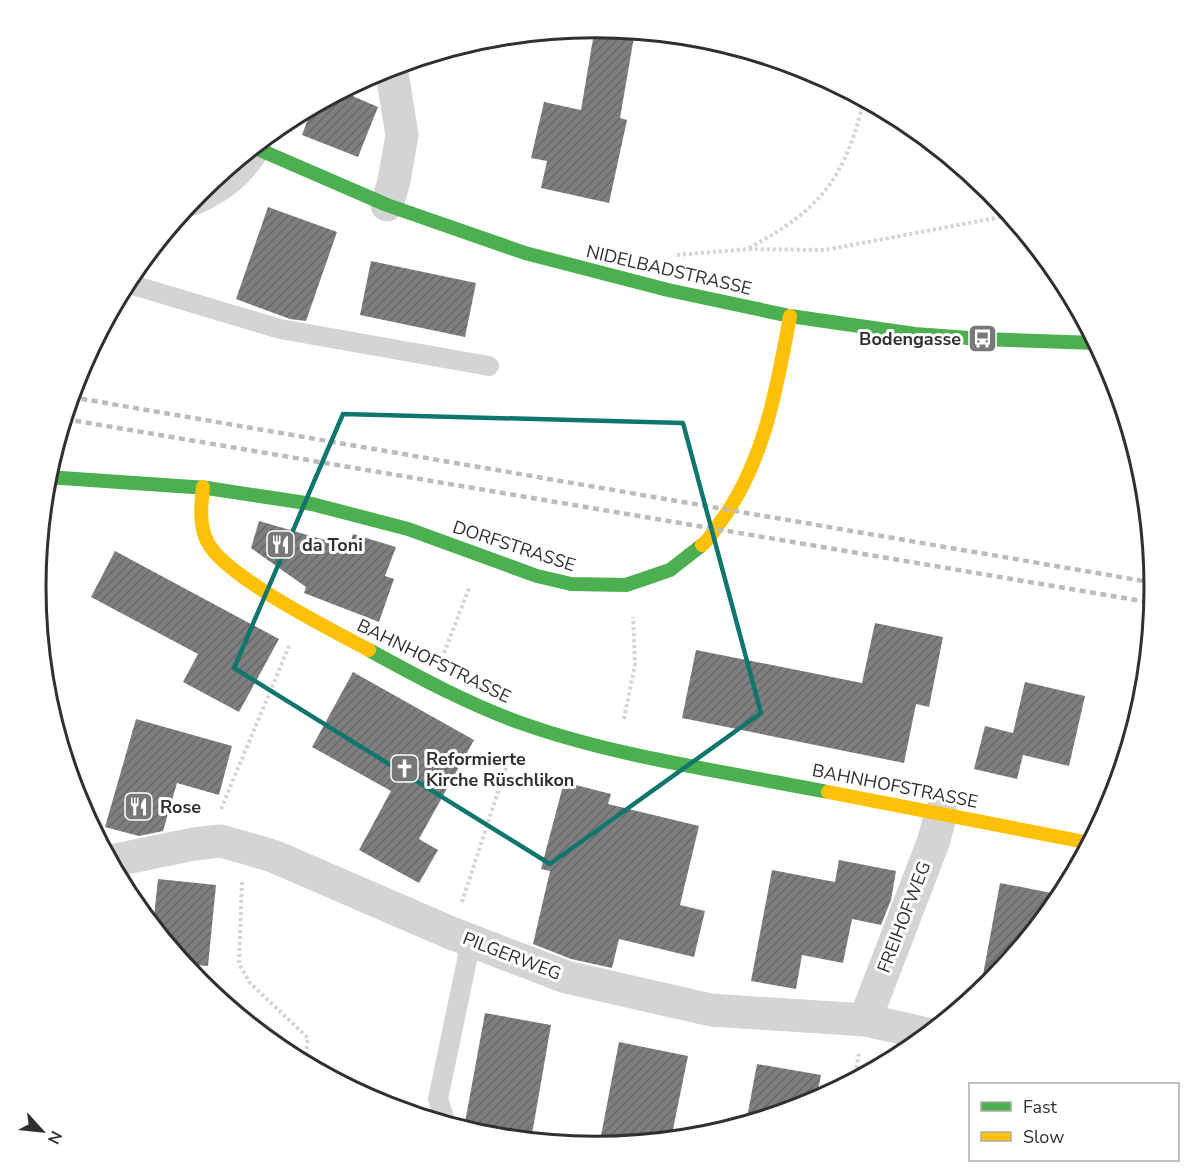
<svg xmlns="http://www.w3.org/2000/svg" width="1191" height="1173" viewBox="0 0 1191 1173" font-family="'Nunito Sans',sans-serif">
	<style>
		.building { fill: url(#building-hatch) }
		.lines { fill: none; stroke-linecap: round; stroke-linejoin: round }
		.path { stroke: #d4d4d4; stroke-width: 4; stroke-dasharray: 3 3; stroke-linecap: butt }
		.lane { stroke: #d4d4d4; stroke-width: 20 }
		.street { stroke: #d4d4d4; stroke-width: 33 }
		.fast { stroke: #4caf50; stroke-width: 14 }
		.slow { stroke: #ffc107; stroke-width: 14 }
		.rail { stroke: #bcbcbc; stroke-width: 4.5; stroke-dasharray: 6 4.5; stroke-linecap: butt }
		.marked { fill: none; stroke: #0f766e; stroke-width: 4.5; stroke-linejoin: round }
		.labels { text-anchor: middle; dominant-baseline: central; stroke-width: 6; stroke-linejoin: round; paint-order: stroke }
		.street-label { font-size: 18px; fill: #303030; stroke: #fff }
		.poi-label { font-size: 18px; font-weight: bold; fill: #303030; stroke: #fff; text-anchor: start }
		.rim { fill: none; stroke: #303030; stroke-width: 3 }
	</style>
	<defs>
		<pattern id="building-hatch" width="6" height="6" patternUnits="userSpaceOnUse" patternTransform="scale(1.5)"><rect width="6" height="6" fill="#7f7f7f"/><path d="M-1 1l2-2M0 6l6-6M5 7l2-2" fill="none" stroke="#686868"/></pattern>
	</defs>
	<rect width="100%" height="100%" fill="#fff"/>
	<g class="building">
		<path d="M595,27L635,31L620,118L627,120L609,203L541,188L547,161L531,158L544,102L581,110Z"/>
		<path d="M341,91L378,107L358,157L302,135L313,106Z"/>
		<path d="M268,207L337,232L306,321L290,319L236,299Z"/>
		<path d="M371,261L476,283L465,337L360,315Z"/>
		<path d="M259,521L349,547L353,534L396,547L385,576L394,579L379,622L304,593L306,587L251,548Z"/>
		<path d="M115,551L279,639L239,712L183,682L198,654L91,597Z"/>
		<path d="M875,623L943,637L929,707L916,704L904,763L682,718L696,650L862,683Z"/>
		<path d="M353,672L474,740L419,839L438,850L419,883L359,850L391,791L312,747Z"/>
		<path d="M1025,682L1085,696L1069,766L1023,755L1017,779L974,769L985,726L1013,733Z"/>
		<path d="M136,719L232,746L219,795L177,783L163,831L139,836L105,827Z"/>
		<path d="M564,782L611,794L608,804L699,826L680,905L705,911L694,957L619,939L612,968L571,959L533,944L550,871L541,869Z"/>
		<path d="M839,860L896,871L891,900L881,925L852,919L843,963L802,955L796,989L751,981L772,870L835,882Z"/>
		<path d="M158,879L216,885L208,966L185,964L153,925Z"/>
		<path d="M1000,883L1062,895L991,982L980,991Z"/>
		<path d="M485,1013L551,1025L531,1140L464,1128Z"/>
		<path d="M619,1042L688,1056L671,1139L599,1146Z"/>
		<path d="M757,1064L821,1075L816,1100L746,1123Z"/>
	</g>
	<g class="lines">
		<g class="path">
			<path d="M749,248C821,209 845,179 864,99"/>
			<path d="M677,255L748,249L825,250L1006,216L1007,210"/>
			<path d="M444,653L469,588"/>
			<path d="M624,719L635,664L633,617"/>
			<path d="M221,809L290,644"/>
			<path d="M242,882L239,964L250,983L308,1038L305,1062"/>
			<path d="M462,902L510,755"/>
			<path d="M854,1080L859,1054"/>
		</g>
		<g class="lane">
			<path d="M126,283L280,329L489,366"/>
			<path d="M446,1123L438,1099L471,941"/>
		</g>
		<g class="street">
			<path d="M193,199C221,186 237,174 254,148"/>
			<path d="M387,205L394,181L402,135L391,67"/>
			<path d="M111,861L194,844L221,841L273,856L451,933L566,977L711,1010L865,1020L928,1034"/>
			<path d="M865,1020L934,840L941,813"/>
		</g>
		<g class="fast">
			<path d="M253,147L387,205L525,253L668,290L790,316L915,334L982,339L1097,343"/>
			<path d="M47,477L207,488L312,504L408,529L537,576L571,584L626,585L670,570L702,545"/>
			<path d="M369,650C418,677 468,704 521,723C616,757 728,772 828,792"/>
		</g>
		<g class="slow">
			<path d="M203,487C201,505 199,525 207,541C223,576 332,630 369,650"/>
			<path d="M702,545C709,540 714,531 719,524C764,464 777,388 790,316"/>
			<path d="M828,792L1090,843"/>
		</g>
		<g class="rail">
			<path d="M71,397L1155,583"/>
			<path d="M65,419L1153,603"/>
		</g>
	</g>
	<path class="marked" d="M343,414L683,423L761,713L550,864L234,668Z"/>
	<defs>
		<symbol id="bus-square" viewBox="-11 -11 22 22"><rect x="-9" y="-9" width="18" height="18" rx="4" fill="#787878" stroke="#fff"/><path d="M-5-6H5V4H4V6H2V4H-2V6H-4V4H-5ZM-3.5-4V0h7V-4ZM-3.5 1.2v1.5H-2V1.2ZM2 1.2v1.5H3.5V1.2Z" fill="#fff"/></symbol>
		<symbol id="restaurant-square" viewBox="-11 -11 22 22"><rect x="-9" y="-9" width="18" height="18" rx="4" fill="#787878" stroke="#fff"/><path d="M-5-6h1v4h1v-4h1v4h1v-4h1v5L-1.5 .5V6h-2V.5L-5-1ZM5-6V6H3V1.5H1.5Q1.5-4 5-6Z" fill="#fff"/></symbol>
		<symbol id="church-square" viewBox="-11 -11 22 22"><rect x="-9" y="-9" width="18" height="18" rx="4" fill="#787878" stroke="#fff"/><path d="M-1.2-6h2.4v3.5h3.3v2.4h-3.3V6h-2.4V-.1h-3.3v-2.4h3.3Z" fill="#fff"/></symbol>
	</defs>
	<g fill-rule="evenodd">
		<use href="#bus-square" x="966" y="322" width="33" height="33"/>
		<use href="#restaurant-square" x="264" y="528" width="33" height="33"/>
		<use href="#church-square" x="388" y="752" width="33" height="33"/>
		<use href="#restaurant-square" x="122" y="790" width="33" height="33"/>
	</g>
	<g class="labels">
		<g class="street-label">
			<text transform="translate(669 270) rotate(13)">NIDELBADSTRASSE</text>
			<text transform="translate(514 546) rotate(18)">DORFSTRASSE</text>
			<text transform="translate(434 661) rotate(26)">BAHNHOFSTRASSE</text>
			<text transform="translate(895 786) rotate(11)">BAHNHOFSTRASSE</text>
			<text transform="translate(904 917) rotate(-69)">FREIHOFWEG</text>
			<text transform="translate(512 956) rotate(21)">PILGERWEG</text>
		</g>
		<g class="poi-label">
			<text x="961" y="339" text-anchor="end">Bodengasse</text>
			<text x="302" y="545">da Toni</text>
			<text x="426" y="759">Reformierte<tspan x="426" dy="21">Kirche Rüschlikon</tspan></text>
			<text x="160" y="807">Rose</text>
		</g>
	</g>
	<path d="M0 0H1191V1173H0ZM46 587a549 549 0 1 1 1098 0a549 549 0 1 1-1098 0Z" fill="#fff" fill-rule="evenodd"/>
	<path class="rim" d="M46 587a549 549 0 1 1 1098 0a549 549 0 1 1-1098 0Z"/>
	<rect x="969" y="1083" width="210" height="78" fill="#ffffff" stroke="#acacac" stroke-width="1.5"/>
	<rect x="981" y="1102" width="30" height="9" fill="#4caf50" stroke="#acacac" stroke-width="1.5"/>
	<text x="1023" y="1113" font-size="18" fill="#303030">Fast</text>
	<rect x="981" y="1132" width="30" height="9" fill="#ffc107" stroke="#acacac" stroke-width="1.5"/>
	<text x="1023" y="1143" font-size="18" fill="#303030">Slow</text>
	<g transform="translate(42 1131) rotate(117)" stroke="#ffffff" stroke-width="4.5" paint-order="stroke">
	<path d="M0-4.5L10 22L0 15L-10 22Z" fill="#303030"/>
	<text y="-9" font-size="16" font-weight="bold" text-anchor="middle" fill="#303030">N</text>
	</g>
</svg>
